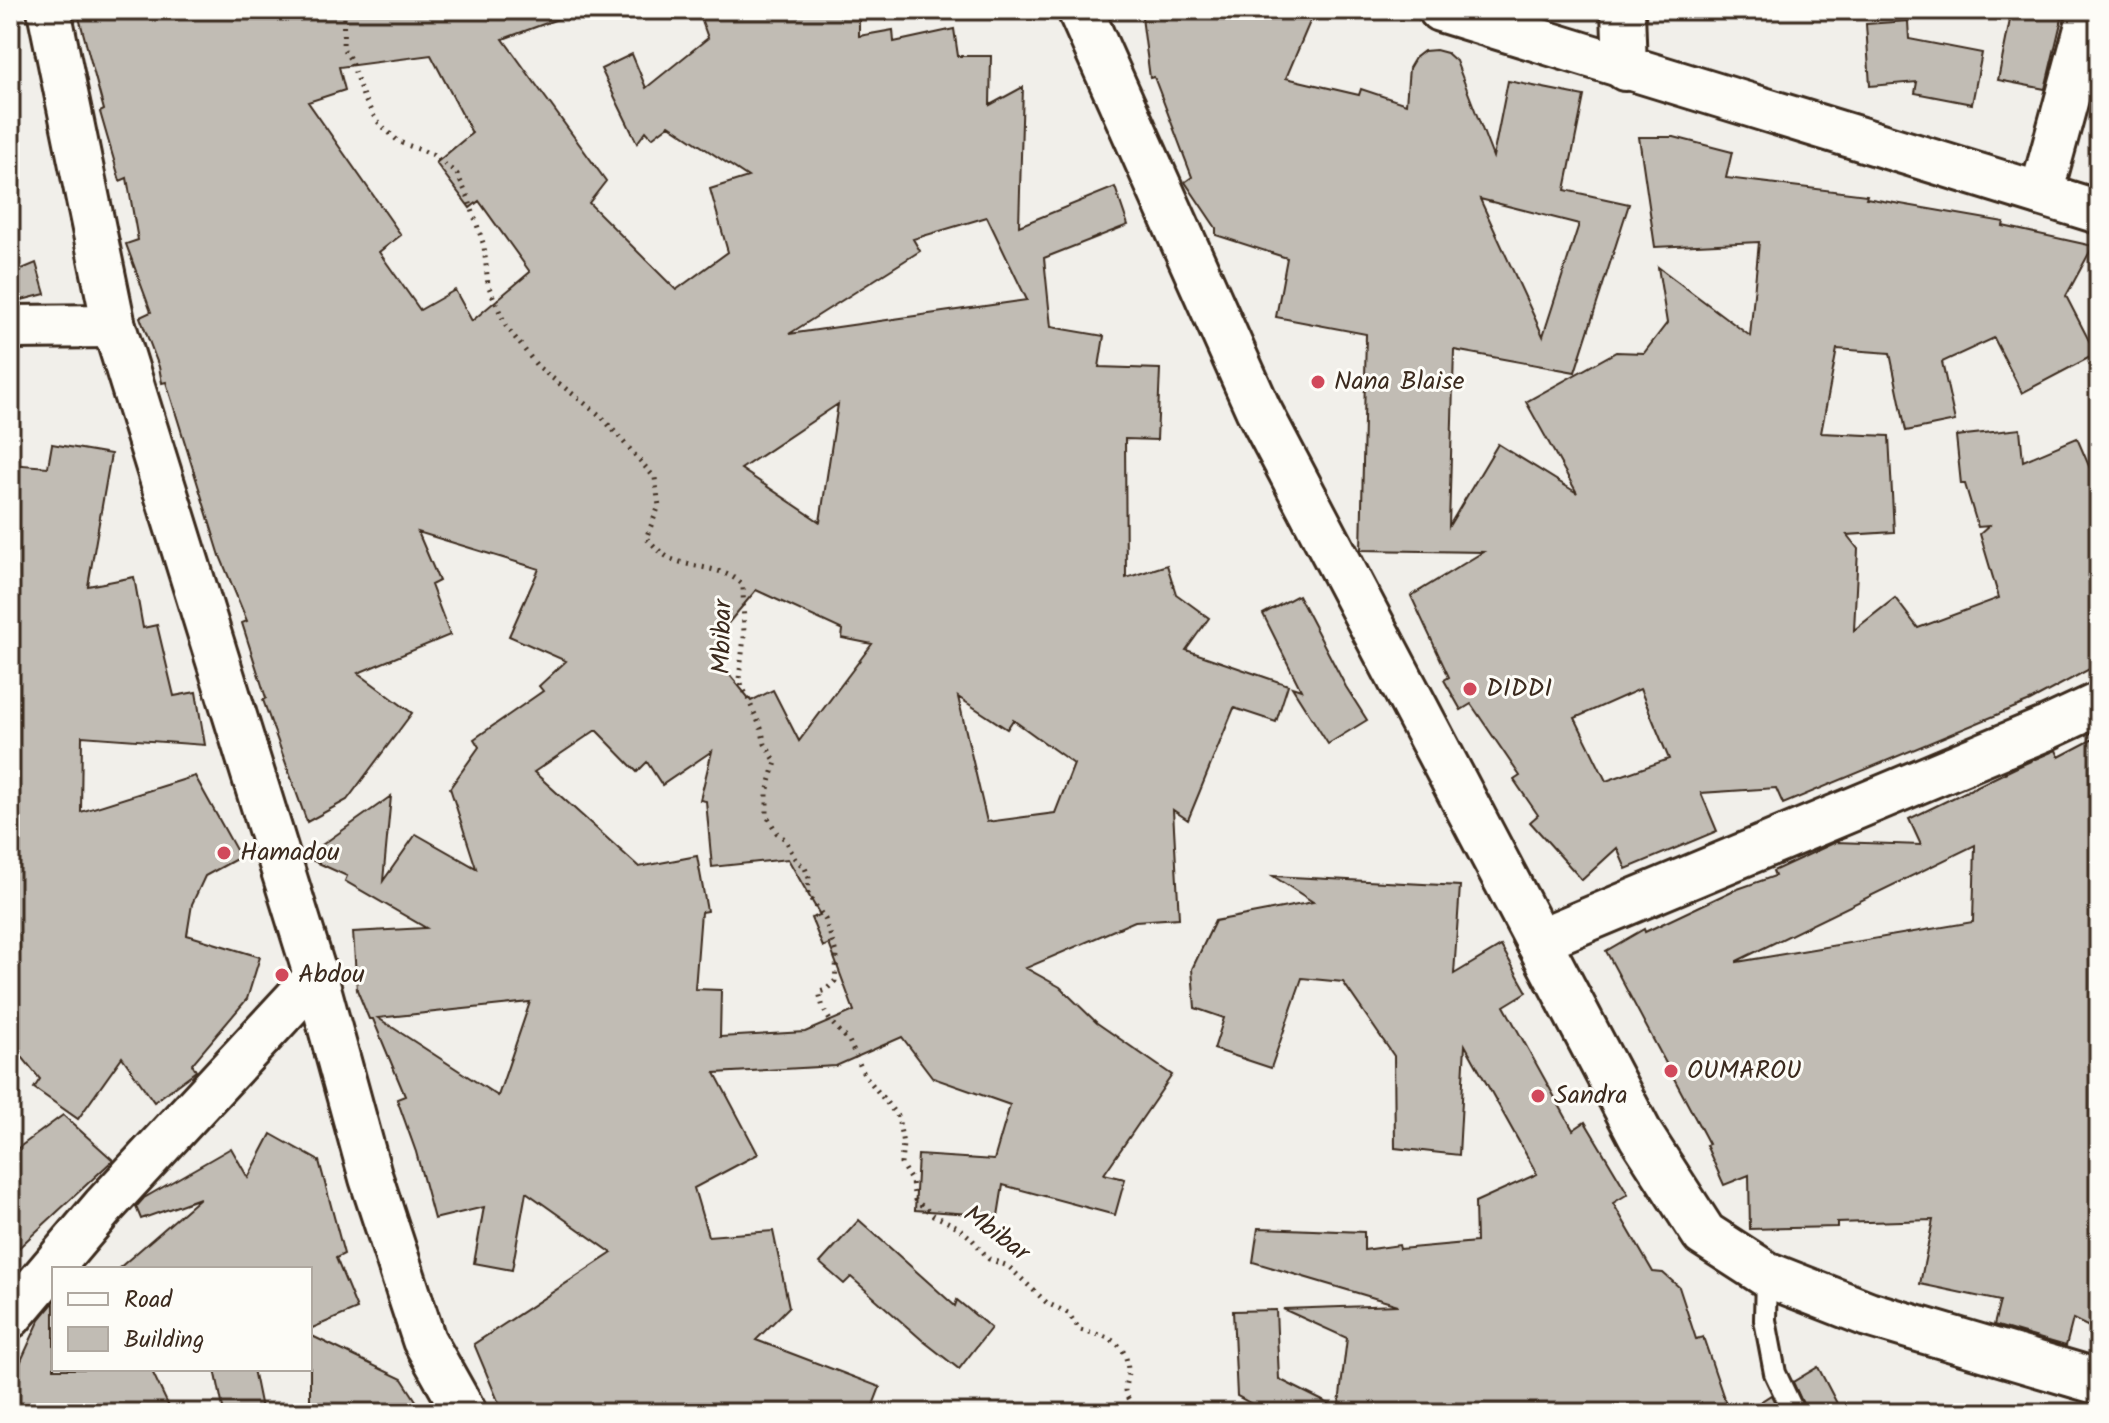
<svg xmlns="http://www.w3.org/2000/svg" width="2109" height="1423" viewBox="0 0 2109 1423" font-family="Kalam,sans-serif">
	<style>
		.building { fill: #c1bcb4; stroke: #3b2a1e; stroke-width: 2; fill-rule: evenodd }
		.lines { fill: none; stroke-linecap: round; stroke-linejoin: round }
		.service-casing { stroke: #3b2a1e; stroke-width: 26 }
		.minor-casing { stroke: #3b2a1e; stroke-width: 48 }
		.tertiary-casing { stroke: #3b2a1e; stroke-width: 50 }
		.path { stroke: #3b2a1e; stroke-width: 5; stroke-dasharray: 2 6; stroke-linecap: butt }
		.service { stroke: #fdfcf7; stroke-width: 20 }
		.minor { stroke: #fdfcf7; stroke-width: 42 }
		.tertiary { stroke: #fdfcf7; stroke-width: 44 }
		.poi-dot { fill: #d1495b; stroke: #fdfcf7; stroke-width: 3 }
		.labels { text-anchor: middle; dominant-baseline: central; stroke-width: 6; stroke-linejoin: round; paint-order: stroke }
		.poi-label { font-size: 26px; fill: #3b2a1e; stroke: #fdfcf7; text-anchor: start }
		.street-label { font-size: 26px; fill: #3b2a1e; stroke: #fdfcf7 }
	</style>
	<rect width="100%" height="100%" fill="#f1efea"/>
	<filter id="ink" filterUnits="userSpaceOnUse"><feTurbulence type="fractalNoise" baseFrequency=".0125" numOctaves="2"/><feDisplacementMap in="SourceGraphic" scale="16" xChannelSelector="R" yChannelSelector="G"/><feConvolveMatrix kernelMatrix="1 2 1 2 8 2 1 2 1" color-interpolation-filters="sRGB"/></filter>
	<g filter="url(#ink)">
		<g class="building">
			<path d="M77,10H570L571,14L503,39L606,181L589,203L676,290L728,252L710,189L748,177L669,125L652,138L646,131L637,143L601,69L632,54L646,88L708,38L698,10H859V36L893,30L894,42L954,29L958,56H991L990,105L1023,87L1019,226L1115,187L1128,225L1044,258L1051,327L1104,336L1099,367L1160,369L1157,440L1125,439L1126,578L1167,565L1176,594L1209,618L1186,650L1288,685L1276,722L1234,708L1188,820L1173,810L1179,918L1135,921L1026,968L1060,987L1097,1023L1172,1075L1104,1174L1125,1179L1115,1215L1003,1185L998,1216L915,1210L918,1155L994,1160L1010,1105L933,1078L902,1037L836,1066L715,1073L758,1154L694,1188L708,1236L773,1231L789,1307L756,1340L880,1387L870,1413H503L474,1344L612,1253L526,1192L512,1270L474,1263L484,1207L434,1219L416,1152L397,1099L405,1096L373,1019H369L357,990L353,932L426,928L345,881L347,876L305,857L391,796L383,881L416,834L476,868L450,788L479,747L474,739L543,691L539,686L566,661L509,636L539,569L418,532L439,581L431,585L450,635L358,673L412,713L347,800L307,822L263,700L266,698L242,623L247,621L220,556L166,382L162,383L159,367L140,317L151,312L126,244L138,240L127,178L120,181L100,112L104,110ZM431,55L472,133L436,163L470,208L479,201L530,272L472,321L455,290L420,310L379,252L401,235L308,102L345,90L339,67ZM987,217L1027,300L789,334L920,251L913,239ZM838,404L820,522L741,469ZM756,590L843,630L842,638L872,644L799,741L773,690L751,701L720,663L725,627ZM958,697L1007,729L1013,720L1074,764L1055,813L987,822ZM596,730L637,772L647,762L662,785L712,751L700,800L706,801L712,867L788,859L820,915L811,918L823,947L829,944L854,1011L805,1032L720,1037L721,990L695,989L701,912L707,911L697,856L639,867L534,772ZM530,1002L498,1096L378,1018Z"/>
			<path d="M1141,10H1315L1286,78L1359,95L1361,89L1406,104L1409,68L1415,58L1424,51L1436,50L1447,53L1456,61L1493,157L1508,81L1584,96L1565,190L1629,204L1575,372L1454,350L1449,526L1498,444L1577,493L1526,402L1616,352L1644,353L1667,323L1658,267L1750,336L1759,242L1655,247L1639,137H1674L1732,152L1726,178L1867,195L1866,198L2004,222L2003,226L2093,246L2066,296L2096,354L2022,393L1994,338L1942,362L1955,421L1906,431L1890,353L1837,349L1821,433L1889,436L1894,532L1847,535L1858,549L1854,630L1895,598L1918,628L1999,598L1980,534L1989,526L1978,527L1965,484H1961L1956,436L2020,429L2023,461L2077,438L2099,489V664L2030,701L1783,804L1776,788L1701,793L1717,831L1626,869L1617,848L1582,880L1530,822L1538,815L1514,780L1520,776L1471,704L1461,710L1444,680L1449,677L1411,596L1483,552L1361,550L1366,334L1276,317L1287,258L1216,235V228L1185,182L1192,177L1154,77L1150,78ZM1480,199L1579,224L1543,336ZM1640,689L1669,759L1606,781L1575,718Z"/>
			<path d="M2012,10H2064L2045,89L1998,80Z"/>
			<path d="M1908,21L1909,39L1982,53L1972,104L1915,93L1917,82L1870,86L1866,24Z"/>
			<path d="M36,263L45,294L10,303V274Z"/>
			<path d="M52,444L111,454L88,586L134,577L143,628L157,625L174,696L196,692L205,745L82,736L81,812L195,776L240,857L205,876L192,904L187,935L260,957L247,999L192,1064L196,1071L154,1102L122,1057L78,1119L34,1088L40,1079L10,1042V464L48,467Z"/>
			<path d="M1298,595L1346,687L1367,720L1328,744L1292,687L1301,690L1263,614Z"/>
			<path d="M2099,736V1332L2073,1319L2066,1346L1994,1325L2000,1301L1920,1284L1933,1220L1837,1223V1227L1750,1229L1749,1175L1724,1185L1706,1145L1709,1144L1606,951L1644,929L1645,932L1732,891L1775,876L1773,871L1836,842L1921,845L1909,819L2015,768L2056,750L2059,757ZM1975,845L1973,922L1737,962V961Z"/>
			<path d="M1273,876L1460,886L1454,974L1501,946L1527,992L1504,1006L1573,1130L1585,1122L1628,1194L1613,1203L1653,1272L1663,1273L1679,1287L1696,1339L1703,1337L1729,1413H1371L1339,1404L1347,1338L1283,1309L1398,1305L1253,1262L1258,1228L1364,1232V1250L1399,1245L1400,1249L1476,1242L1475,1202L1537,1174L1465,1045L1459,1155L1395,1148L1394,1056L1343,982L1302,978L1271,1068L1214,1049L1224,1018L1195,1008L1192,969L1215,921L1313,902Z"/>
			<path d="M63,1115L113,1160L10,1256V1154Z"/>
			<path d="M271,1134L319,1161L344,1254L336,1258L357,1309L310,1329V1269H118L200,1198L141,1219L136,1207L144,1198L231,1148L248,1178Z"/>
			<path d="M859,1220L955,1306L957,1300L991,1328L959,1369L922,1340L851,1277L844,1284L820,1263Z"/>
			<path d="M54,1302V1369H151L172,1413H10V1385L40,1319Z"/>
			<path d="M1276,1310L1279,1379L1347,1413H1268L1237,1396L1233,1311Z"/>
			<path d="M310,1335L402,1379L424,1413H310Z"/>
			<path d="M1818,1367L1842,1413H1807L1793,1382Z"/>
			<path d="M215,1369H253L262,1413H224Z"/>
			<path d="M1771,1395L1780,1413H1743Z"/>
		</g>
		<g class="lines">
			<defs>
				<path id="service" d="M1766,1274L1765,1320L1775,1373L1794,1413"/>
				<g id="minor">
					<path d="M49,10L114,326L316,977L371,1178L424,1340L465,1413"/>
					<path d="M1440,10L2099,212"/>
					<path d="M1623,10L1625,69"/>
					<path d="M2041,194L2091,10"/>
					<path d="M10,327L114,326"/>
					<path d="M1537,941L2045,729L2099,704"/>
					<path d="M10,1317L104,1206L316,977"/>
				</g>
				<path id="tertiary" d="M1080,10L1258,409L1641,1136L1704,1234L1766,1274L1868,1314L2099,1382"/>
			</defs>
			<use href="#service" class="service-casing"/>
			<use href="#minor" class="minor-casing"/>
			<use href="#tertiary" class="tertiary-casing"/>
			<path class="path" d="M344,10L343,48L350,59L363,96L376,120L399,142L432,154L457,174L468,197L484,246L488,285L506,326L538,367L601,416L655,478L659,506L646,538C654,545 661,554 671,559C695,569 724,566 743,585L744,637L739,679L761,728L765,744L776,762L767,792V816L777,833L786,840L795,859L805,868L809,878L808,895L825,919L837,956L835,981L826,990L819,992L823,1008L831,1022L849,1041L864,1074L898,1117L903,1144L901,1164L912,1182L915,1200L933,1215L958,1227L971,1238L989,1259L1008,1266L1047,1303L1068,1313L1080,1330C1106,1336 1127,1340 1128,1371C1128,1377 1125,1384 1125,1390C1126,1398 1134,1406 1136,1413"/>
			<use href="#service" class="service"/>
			<use href="#minor" class="minor"/>
			<use href="#tertiary" class="tertiary"/>
		</g>
	</g>
	<g class="poi-dot">
		<circle cx="1318" cy="382" r="8"/>
		<circle cx="1470" cy="689" r="8"/>
		<circle cx="224" cy="853" r="8"/>
		<circle cx="282" cy="975" r="8"/>
		<circle cx="1671" cy="1071" r="8"/>
		<circle cx="1538" cy="1096" r="8"/>
	</g>
	<g class="labels">
		<g class="poi-label">
			<text x="1334" y="382">Nana Blaise</text>
			<text x="1486" y="689">DIDDI</text>
			<text x="240" y="853">Hamadou</text>
			<text x="298" y="975">Abdou</text>
			<text x="1687" y="1071">OUMAROU</text>
			<text x="1554" y="1096">Sandra</text>
		</g>
		<g class="street-label">
			<text transform="translate(723 637) rotate(-89)">Mbibar</text>
			<text transform="translate(996 1234) rotate(37)">Mbibar</text>
		</g>
	</g>
	<rect width="2109" height="1423" fill="none" stroke="#fdfcf7" stroke-width="40"/>
	<rect x="20" y="20" width="2069" height="1383" fill="none" stroke="#3b2a1e" stroke-width="3" filter="url(#ink)"/>
	<rect x="52" y="1267" width="260" height="104" fill="#fdfcf7" stroke="#afa8a0" stroke-width="2"/>
	<rect x="68" y="1293" width="40" height="12" fill="#fdfcf7" stroke="#afa8a0" stroke-width="2"/>
	<text x="124" y="1307" font-size="24" fill="#3b2a1e">Road</text>
	<rect x="68" y="1327" width="40" height="24" fill="#c1bcb4" stroke="#afa8a0" stroke-width="2"/>
	<text x="124" y="1347" font-size="24" fill="#3b2a1e">Building</text>
</svg>
